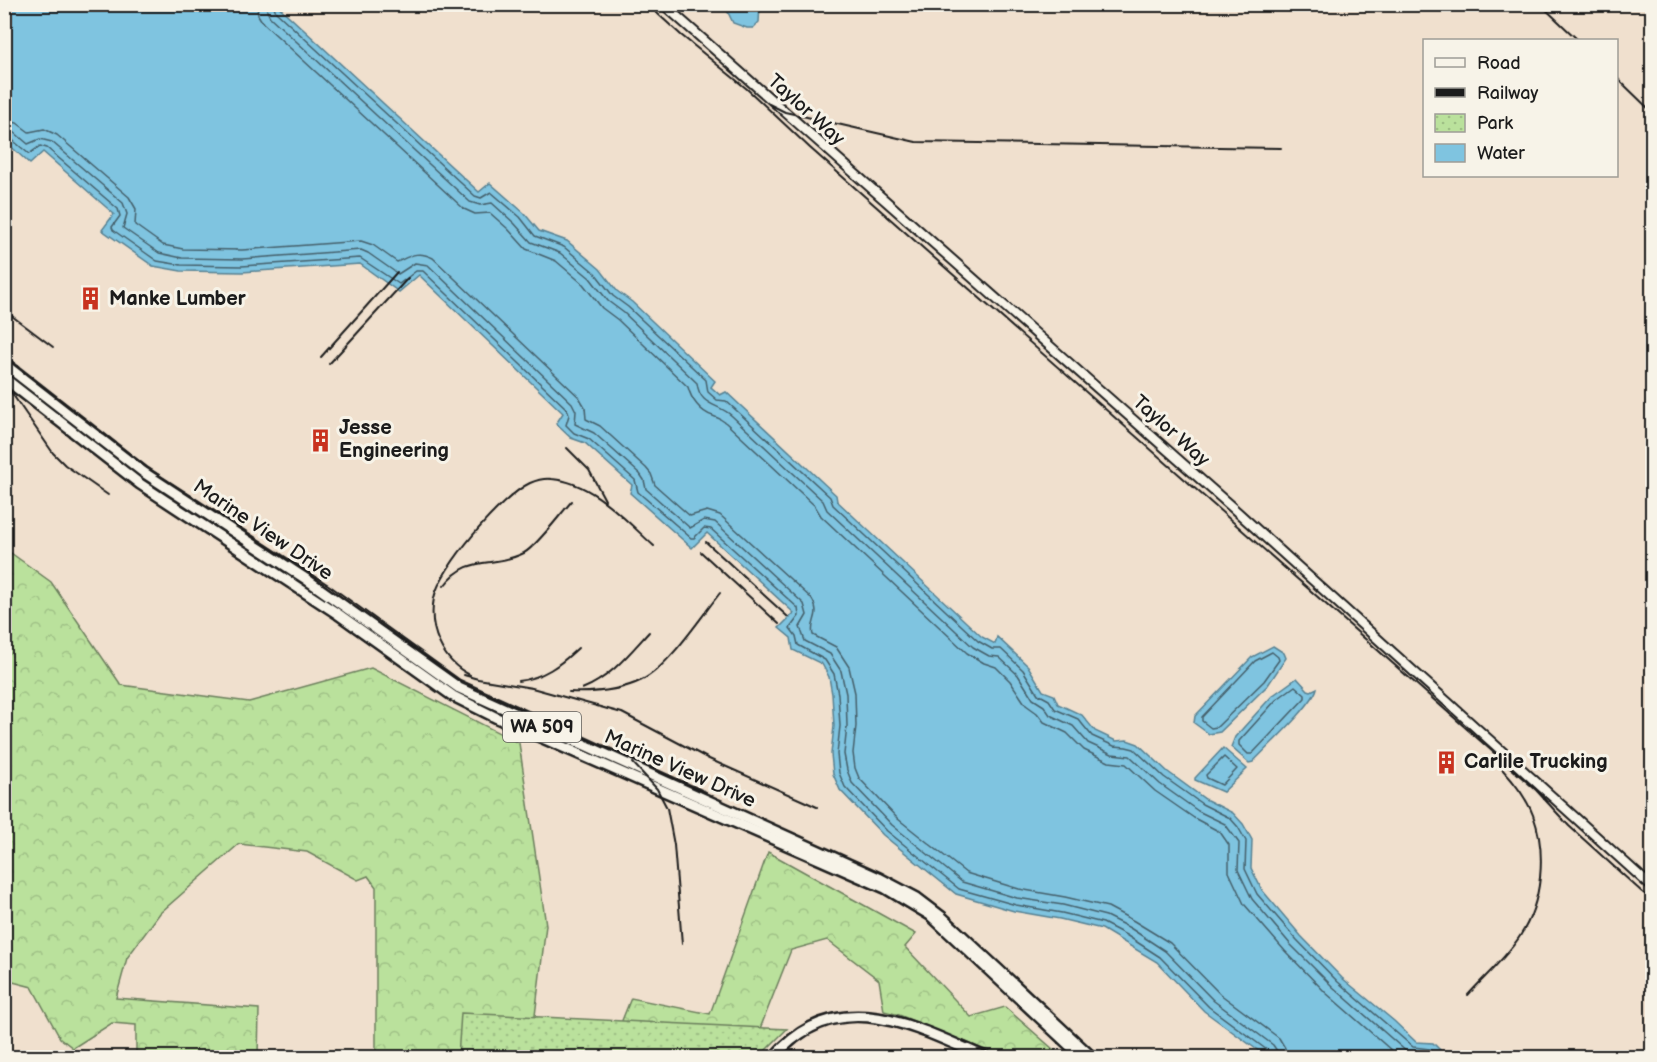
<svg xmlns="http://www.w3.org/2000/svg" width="1657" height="1062" viewBox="0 0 1657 1062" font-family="'Balsamiq Sans',sans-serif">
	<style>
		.forest { fill: url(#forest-crowns); stroke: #6b7e5c; stroke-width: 1.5 }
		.park { fill: url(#park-dots); stroke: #6b7e5c; stroke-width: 1.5 }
		.water { fill: #7fc4e0; stroke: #578192; stroke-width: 1.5 }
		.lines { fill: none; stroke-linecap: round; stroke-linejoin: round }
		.shore { stroke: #445f6a; stroke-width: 1.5 }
		.tertiary-casing { stroke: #1c1c1c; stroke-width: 12 }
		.primary-casing { stroke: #1c1c1c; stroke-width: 14 }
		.tertiary { stroke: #f7f3e8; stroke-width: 8 }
		.primary { stroke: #f7f3e8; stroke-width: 9 }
		.rail { stroke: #1c1c1c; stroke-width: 2 }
		.labels { text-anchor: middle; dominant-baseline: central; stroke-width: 6; stroke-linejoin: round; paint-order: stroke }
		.shield { fill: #f7f3e8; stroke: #5e5c59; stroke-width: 1.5 }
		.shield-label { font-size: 18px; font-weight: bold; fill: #1c1c1c }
		.street-label { font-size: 20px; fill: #1c1c1c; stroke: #f7f3e8 }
		.poi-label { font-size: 20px; font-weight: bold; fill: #1c1c1c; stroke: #f7f3e8; text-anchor: start }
	</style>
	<defs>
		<pattern id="forest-crowns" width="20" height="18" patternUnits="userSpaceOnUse" patternTransform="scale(1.5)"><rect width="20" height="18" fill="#bae19c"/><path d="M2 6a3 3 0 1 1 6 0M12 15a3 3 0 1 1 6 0" fill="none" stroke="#9fc086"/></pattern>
		<pattern id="park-dots" width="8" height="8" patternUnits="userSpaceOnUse" patternTransform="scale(1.5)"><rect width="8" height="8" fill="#bae19c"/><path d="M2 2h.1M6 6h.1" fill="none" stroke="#9fc086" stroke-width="1.8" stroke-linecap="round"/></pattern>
	</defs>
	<rect width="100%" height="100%" fill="#f0e0ce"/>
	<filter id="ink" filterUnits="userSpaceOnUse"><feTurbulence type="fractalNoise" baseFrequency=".0167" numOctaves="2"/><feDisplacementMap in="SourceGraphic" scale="12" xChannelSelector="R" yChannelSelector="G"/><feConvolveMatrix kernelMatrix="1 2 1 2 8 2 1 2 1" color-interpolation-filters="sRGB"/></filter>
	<g filter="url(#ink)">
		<g class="forest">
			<path d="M4,548L51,582L121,685L249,702L371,668L519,743L546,925L530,1057H376V887L368,876L358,880L307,852L239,844L160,913L127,958L116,998L259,1009L258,1057H136V1025L112,1023L73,1048L60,1038L32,987L5,980Z"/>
			<path d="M768,852L916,934L905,947L971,1017L1005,1007L1062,1057H1003L899,1015L884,1011L879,980L827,940L791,950L752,1049L607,1058L631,998L710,1014Z"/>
		</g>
		<path class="park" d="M461,1013L787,1029L765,1051L761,1057H458Z"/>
		<g class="water">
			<path d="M5,4L277,5L479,192L490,183L524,213L539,231L567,241L600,269L617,291L632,302L715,381L711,387L720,395L726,392L741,406L836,495L837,501L982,637L995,644L997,637L1028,666L1043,691L1054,695L1058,704L1082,715L1095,731L1116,741L1127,740L1138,744L1168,772L1205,799L1233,813L1243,824L1252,840L1251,868L1262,890L1301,936L1342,978L1394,1021L1416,1042L1433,1043L1443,1053L1445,1057H1267L1204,1011L1157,962L1102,929L1060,919L1014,911L956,894L883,835L840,790L833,774L831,754L834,726L832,694L829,677L822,664L793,650L791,638L779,628L794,613L707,533L692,548L630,493L632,485L585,443L571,438L556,424L563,413L419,275L399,292L360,264L242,272L181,271L153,266L102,230L114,214L43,152L30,164L5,141Z"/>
			<path d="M701,5H760L759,22L753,28H747L733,23L725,6L711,7Z"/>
			<path d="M1273,646L1284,653L1286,658L1268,685L1220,732L1209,734L1194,723L1195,716L1252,657Z"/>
			<path d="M1297,678L1308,690L1311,691L1317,688C1314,704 1266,748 1253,762L1249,763L1231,747L1235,737L1272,696Z"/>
			<path d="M1223,748L1247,769L1223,792L1195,780V778Z"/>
		</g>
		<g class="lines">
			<g class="shore">
				<path d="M257,4L258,15L263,23L464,209L475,214L490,213L508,229L526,249L556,261L583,284L602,308L618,320L688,387C691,399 700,412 713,416C719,418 721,419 726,423L815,506L821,516L967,653L984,663L996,667L1010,681L1026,705L1037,713L1044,722L1067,733L1084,750L1109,762L1126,764L1155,791L1194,818L1220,832L1229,845V872L1244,904L1285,951L1326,993L1400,1058"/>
				<path d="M266,4L267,11L270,17L470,202L480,205L492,203L514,223L531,242L560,253L590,278L608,301L624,313L697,383C700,407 718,403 732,416L823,501L827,510L973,647L989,656L999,657L1018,675L1033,699L1044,706L1050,715L1073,726L1088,743L1112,754L1130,756L1160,784L1198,811L1225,824L1239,843L1238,870L1252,899L1291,945L1333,987L1408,1053L1428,1058"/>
				<path d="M273,4L276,12L475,196L481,198L491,192L520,217L535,236L564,247L595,273L613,296L628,307L706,380L708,392L717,400L726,401L737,411L830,497L833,505L978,641L992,649H1001L1023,670L1038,694L1049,700L1055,709L1078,719L1092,736L1114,746L1126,747L1134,749L1164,777L1202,804L1230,818L1238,827L1246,841L1245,869L1257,894L1297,940L1338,982L1413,1047L1430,1049L1438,1058"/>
				<path d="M4,120L17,123L29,132L44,129L57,135L129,197L136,209L135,225L163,245L183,249L242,250L361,241L373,245L397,262C410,256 418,250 433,258L579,397L585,407L586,419L600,426L646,468L651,474L655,485L690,516L707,511L720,515L811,598C823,616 809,621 813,635L836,647L849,667L855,693L856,726L853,753L855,768L859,778L898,819L966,873L1019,889L1065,897L1108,907L1134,921L1170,943L1220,994L1279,1038L1285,1048L1286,1058"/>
				<path d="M4,129L14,132L28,144L40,139L52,142L123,203L127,214L123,228L159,253L182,258L242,259L361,250L368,253L398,274L415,263L428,265L572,403L576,411L575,424L594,433L640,474L644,480L646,489L690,528L704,520L715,522L804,604L807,615L800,627L805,641L830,654L841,671L846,694L847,726L844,754L847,770L852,783L892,825L962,882L1017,898L1063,905L1106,916L1130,928L1165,951L1214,1001L1273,1045L1277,1051V1058"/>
				<path d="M4,137L10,138L29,154L40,146L47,148L118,209L120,216L112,227L113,230L157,261L181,265L242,266L360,258L399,284L416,271H423L567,409L569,415L566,425L574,433L589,439L635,480L638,492L691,538H694L704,528L711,529L798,608L799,616L790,628L796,636L798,645L825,660L834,674L838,694L840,726L837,754L839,773L845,787L887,831L959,889L1016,905L1062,913L1103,923L1126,935L1160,957L1209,1007L1267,1050L1270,1058"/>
				<path d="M1272,652L1278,657L1279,660L1264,681L1217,727L1211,728L1202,721V717L1255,661Z"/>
				<path d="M1295,686L1305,695V698L1252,754H1248L1239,745V741L1276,700Z"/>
				<path d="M1224,757L1237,769L1222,785L1207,778L1206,775Z"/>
			</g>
			<defs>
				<path id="tertiary" d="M663,4L1233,508L1652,887"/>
				<g id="primary">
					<path d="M4,364L143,472L306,579L459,688L879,878L917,898L942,917L1093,1058"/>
					<path d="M4,378L140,484L338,614L453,696L497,718L885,888L930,915L1083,1058"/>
					<path d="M773,1058C837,983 913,1026 987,1058"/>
				</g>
			</defs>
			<use href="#tertiary" class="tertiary-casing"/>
			<use href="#primary" class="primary-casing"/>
			<use href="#tertiary" class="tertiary"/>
			<use href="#primary" class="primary"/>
			<g class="rail">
				<path d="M647,4L681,35L747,89L810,148L1536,790L1569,826L1642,892L1652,899"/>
				<path d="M1540,4L1578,40"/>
				<path d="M1616,77L1652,112"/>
				<path d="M769,104L785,112L916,142L1281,148"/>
				<path d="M4,310L53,347"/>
				<path d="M4,355L147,467L330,586L460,680L706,792"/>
				<path d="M321,357L397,272"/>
				<path d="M329,364L408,278"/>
				<path d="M4,382L53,453L65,465L108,495"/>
				<path d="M567,448L589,470L605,500"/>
				<path d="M706,542L788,617"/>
				<path d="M701,552L779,624"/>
				<path d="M444,586C469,553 492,569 524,553C537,546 561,513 572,501"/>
				<path d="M464,675L478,679L532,688L622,713L709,759L817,807"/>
				<path d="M470,675C442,661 428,629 434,598C440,568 502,496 530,483C537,480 544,478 552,479C593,482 625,520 654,546"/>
				<path d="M518,681C543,678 560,665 578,648"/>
				<path d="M582,689C610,678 629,654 649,632"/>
				<path d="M569,692C593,693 620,691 642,680C669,666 700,618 720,593"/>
				<path d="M633,763L657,789L667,808L674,845L682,944"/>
				<path d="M1468,995C1485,976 1506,958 1520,936C1542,903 1547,853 1533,815C1527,799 1514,782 1502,769"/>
			</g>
		</g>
	</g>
	<defs>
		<symbol id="building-bare" viewBox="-9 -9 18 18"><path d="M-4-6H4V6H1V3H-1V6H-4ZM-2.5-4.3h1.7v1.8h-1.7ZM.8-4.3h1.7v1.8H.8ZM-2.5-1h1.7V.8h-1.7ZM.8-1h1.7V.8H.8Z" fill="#c8321e" stroke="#f7f3e8" stroke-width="2.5" paint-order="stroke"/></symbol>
	</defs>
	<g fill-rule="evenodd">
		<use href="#building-bare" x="74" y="282" width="33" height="33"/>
		<use href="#building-bare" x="304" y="424" width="33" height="33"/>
		<use href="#building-bare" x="1430" y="746" width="33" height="33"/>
	</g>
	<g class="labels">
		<rect class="shield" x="503" y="712" width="78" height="30" rx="4.5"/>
		<g class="shield-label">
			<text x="542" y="727">WA 509</text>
		</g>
		<g class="street-label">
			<text transform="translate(806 110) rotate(42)">Taylor Way</text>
			<text transform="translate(1171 431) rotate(42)">Taylor Way</text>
			<text transform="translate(263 530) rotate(34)">Marine View Drive</text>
			<text transform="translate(680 769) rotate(24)">Marine View Drive</text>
		</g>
		<g class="poi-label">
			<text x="109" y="299">Manke Lumber</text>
			<text x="339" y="428">Jesse<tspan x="339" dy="23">Engineering</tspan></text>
			<text x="1464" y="762">Carlile Trucking</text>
		</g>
	</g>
	<rect width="1657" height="1062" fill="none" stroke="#f7f3e8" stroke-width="24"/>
	<rect x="12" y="12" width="1633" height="1038" fill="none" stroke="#1c1c1c" stroke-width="2" filter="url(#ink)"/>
	<rect x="1423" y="39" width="195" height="138" fill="#f7f3e8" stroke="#9f9d96" stroke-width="1.5"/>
	<rect x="1435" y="58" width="30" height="9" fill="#f7f3e8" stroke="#9f9d96" stroke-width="1.5"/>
	<text x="1477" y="69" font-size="18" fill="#1c1c1c">Road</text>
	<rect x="1435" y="88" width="30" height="9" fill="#1c1c1c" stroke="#9f9d96" stroke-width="1.5"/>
	<text x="1477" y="99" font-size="18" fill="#1c1c1c">Railway</text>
	<rect x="1435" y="114" width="30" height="18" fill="url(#park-dots)" stroke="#9f9d96" stroke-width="1.5"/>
	<text x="1477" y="129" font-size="18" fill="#1c1c1c">Park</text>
	<rect x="1435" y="144" width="30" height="18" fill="#7fc4e0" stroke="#9f9d96" stroke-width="1.5"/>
	<text x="1477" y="159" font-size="18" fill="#1c1c1c">Water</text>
</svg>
